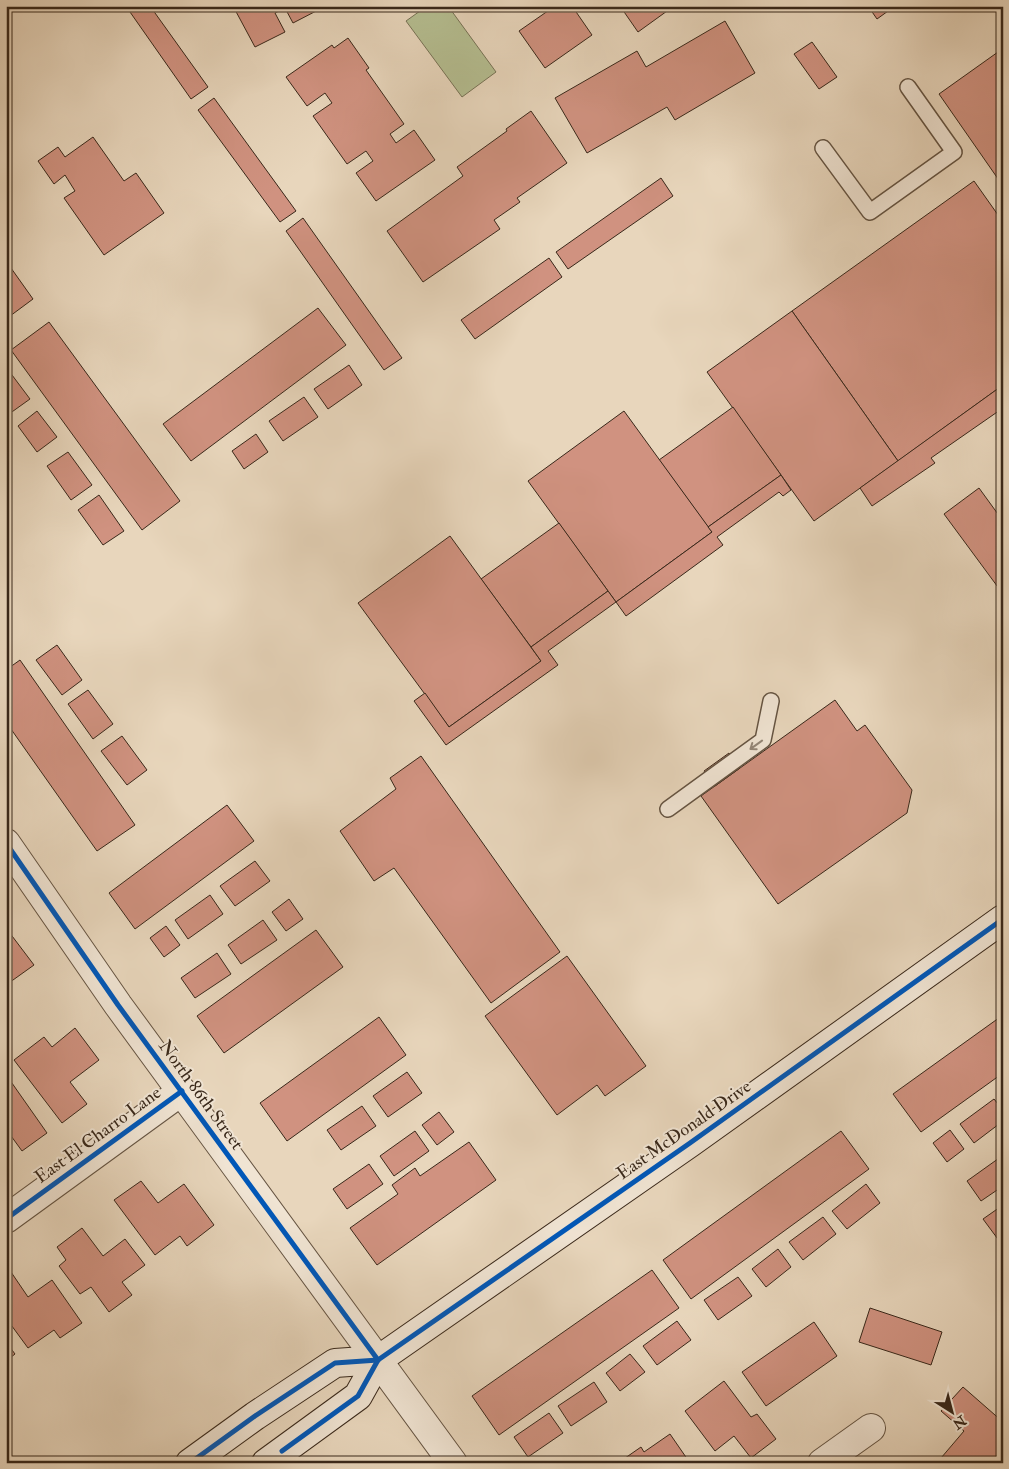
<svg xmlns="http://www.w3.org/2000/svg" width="1009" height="1469" viewBox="0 0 1009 1469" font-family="'IM FELL Double Pica',serif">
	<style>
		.green { fill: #b5be91; stroke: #777356 }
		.building { fill: #d09280; stroke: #39281a }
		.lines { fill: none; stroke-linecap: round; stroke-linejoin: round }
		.service-casing { stroke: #655442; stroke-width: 18 }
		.minor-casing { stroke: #655442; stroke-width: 30 }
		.secondary-casing { stroke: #39281a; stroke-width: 30 }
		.service { stroke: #f0e4d3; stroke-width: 15 }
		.minor { stroke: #f0e4d3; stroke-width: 28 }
		.secondary { stroke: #f0e4d3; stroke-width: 28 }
		.cycleway-casing { stroke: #f0e4d3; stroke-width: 8 }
		.cycleway { stroke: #0057b8; stroke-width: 5 }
		.oneway { stroke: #948676 }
		.labels { text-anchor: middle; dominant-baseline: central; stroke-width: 4; stroke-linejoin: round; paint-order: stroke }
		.street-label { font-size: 18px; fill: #39281a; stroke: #f0e4d3 }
	</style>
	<rect width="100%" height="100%" fill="#e8d6bc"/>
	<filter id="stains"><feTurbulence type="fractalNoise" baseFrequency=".004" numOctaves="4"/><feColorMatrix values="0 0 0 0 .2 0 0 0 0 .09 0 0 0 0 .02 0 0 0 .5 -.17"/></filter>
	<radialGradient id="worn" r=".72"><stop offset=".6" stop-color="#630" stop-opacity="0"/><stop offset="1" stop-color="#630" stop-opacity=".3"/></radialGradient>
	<path class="green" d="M427,6H448L496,72L462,97L406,21Z"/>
	<g class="building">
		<path d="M139,6H150L208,87L191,99L130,12Z"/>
		<path d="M233,6H319L320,9L293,23L285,8L275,13L285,32L255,47Z"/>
		<path d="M555,6H572L592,35L545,68L519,31Z"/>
		<path d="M620,6H674L638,32Z"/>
		<path d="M868,6H895L877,19Z"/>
		<path d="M725,21L755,73L675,120L667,107L587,153L555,98L637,51L646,67Z"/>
		<path d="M348,38L369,68L366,70L404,124L390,134L396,143L414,130L435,160L376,201L356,173L373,161L366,151L347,164L313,116L332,103L325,93L307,106L286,77L332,45L334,48Z"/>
		<path d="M812,42L837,77L819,89L794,54Z"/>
		<path d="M998,52L1003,59V186L939,94Z"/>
		<path d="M214,98L296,211L280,222L198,110Z"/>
		<path d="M531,111L567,163L517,198L520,202L494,220L500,229L423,282L387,231L463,176L457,167L507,131L506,129Z"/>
		<path d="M93,137L124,181L136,173L164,213L104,255L64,198L75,191L65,175L54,184L38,161L58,147L65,157Z"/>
		<path d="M661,178L673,196L568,269L556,252Z"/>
		<path d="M974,181L1003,222V385L898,461L792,311Z"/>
		<path d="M303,218L402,358L384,370L286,231Z"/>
		<path d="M549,258L562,277L475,339L461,320Z"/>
		<path d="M6,261L33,299L6,319Z"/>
		<path d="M318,308L346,345L191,461L163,424Z"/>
		<path d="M792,311L898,461L814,521L707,372Z"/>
		<path d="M49,322L180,501L142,530L11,350Z"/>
		<path d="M349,365L362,385L328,409L314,389Z"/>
		<path d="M6,367L30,399L9,414L6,410Z"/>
		<path d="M1003,385V408L931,458L935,463L872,506L860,488Z"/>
		<path d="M304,397L318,417L283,441L269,421Z"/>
		<path d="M733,407L781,475L708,527L659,460Z"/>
		<path d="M37,411L57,437L37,452L18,426Z"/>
		<path d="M624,411L712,532L616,602L528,481Z"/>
		<path d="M256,434L268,452L244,469L232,451Z"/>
		<path d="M68,452L92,485L71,500L47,466Z"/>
		<path d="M781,475L791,490L783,496L779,492L717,537L723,545L626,616L616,602L712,532L708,527Z"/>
		<path d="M979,488L1003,521V594L944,514Z"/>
		<path d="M99,495L124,531L103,545L78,510Z"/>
		<path d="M559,523L608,591L531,647L481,579Z"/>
		<path d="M450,536L541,661L449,727L358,603Z"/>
		<path d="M608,591L616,602L548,651L558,665L446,745L414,701L425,693L449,727L541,661L531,647Z"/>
		<path d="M57,645L82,680L62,695L36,660Z"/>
		<path d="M20,660L135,825L97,851L6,722V670Z"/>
		<path d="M88,690L113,724L93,739L68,704Z"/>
		<path d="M835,700L857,731L865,725L912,790L907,813L778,904L701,796Z"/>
		<path d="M122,736L147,770L127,785L101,751Z"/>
		<path d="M729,753L740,768L715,786L704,771Z"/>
		<path d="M421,756L560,952L491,1003L394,868L374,881L340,831L396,789L390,778Z"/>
		<path d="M227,805L254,841L135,929L109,893Z"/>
		<path d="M255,861L270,881L235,906L220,886Z"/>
		<path d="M210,895L223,914L188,939L175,920Z"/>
		<path d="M289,899L303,919L286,931L272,912Z"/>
		<path d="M263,920L277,940L241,964L228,945Z"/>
		<path d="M166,926L180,945L164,957L150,938Z"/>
		<path d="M6,928L34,965L6,985Z"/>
		<path d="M316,930L343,967L224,1053L197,1016Z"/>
		<path d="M217,953L231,974L195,998L181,978Z"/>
		<path d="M567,956L646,1066L605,1096L597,1085L557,1115L485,1016Z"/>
		<path d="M1003,1015V1073L921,1132L893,1094Z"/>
		<path d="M379,1017L406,1055L287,1141L260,1103Z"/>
		<path d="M75,1028L99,1060L70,1082L87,1104L62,1123L14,1060L44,1037L52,1047Z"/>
		<path d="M407,1072L422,1093L388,1117L373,1096Z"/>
		<path d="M7,1076L47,1133L22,1151L6,1129Z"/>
		<path d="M994,1099L1003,1110V1121L974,1143L960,1124Z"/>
		<path d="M362,1106L376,1126L341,1150L327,1130Z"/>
		<path d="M439,1112L454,1132L437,1145L422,1125Z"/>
		<path d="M950,1130L964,1149L947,1162L933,1143Z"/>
		<path d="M415,1131L429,1151L394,1176L380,1156Z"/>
		<path d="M841,1131L869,1169L691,1299L663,1260Z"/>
		<path d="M469,1142L496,1180L377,1265L350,1228L398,1194L392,1185L415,1168L420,1176Z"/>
		<path d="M1002,1156L1003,1186L981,1201L967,1181Z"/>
		<path d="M369,1164L383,1184L347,1209L333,1189Z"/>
		<path d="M141,1181L158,1203L184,1184L214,1225L187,1246L180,1236L155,1255L114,1200Z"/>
		<path d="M866,1184L880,1203L847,1229L832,1211Z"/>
		<path d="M1003,1205V1246L983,1219Z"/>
		<path d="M823,1217L836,1234L803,1260L789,1242Z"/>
		<path d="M82,1228L103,1256L125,1239L145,1265L122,1282L132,1295L109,1312L91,1287L80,1294L59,1266L66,1260L57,1247Z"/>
		<path d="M778,1249L791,1267L766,1287L752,1269Z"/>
		<path d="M652,1270L679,1308L499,1435L472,1396Z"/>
		<path d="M11,1272L28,1297L52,1280L82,1323L60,1338L54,1330L28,1348L6,1318V1275Z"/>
		<path d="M738,1277L752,1296L718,1320L704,1300Z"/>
		<path d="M870,1308L942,1332L931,1365L859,1342Z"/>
		<path d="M677,1321L691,1340L657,1365L643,1346Z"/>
		<path d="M814,1322L837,1356L766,1406L742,1372Z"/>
		<path d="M6,1342L15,1354L6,1361Z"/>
		<path d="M630,1354L645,1372L620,1391L606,1373Z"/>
		<path d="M724,1381L751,1417L757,1414L776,1439L751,1458L734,1436L715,1451L685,1411Z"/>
		<path d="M594,1382L607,1402L571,1426L558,1406Z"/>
		<path d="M963,1387L1003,1422V1449L990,1463H946L941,1458L964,1431L941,1411Z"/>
		<path d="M549,1413L563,1433L528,1457L514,1437Z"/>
		<path d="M670,1434L690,1463H618L641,1447L644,1452Z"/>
	</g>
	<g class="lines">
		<defs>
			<g id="service">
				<path d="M823,148L870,212L954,152L908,87"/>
				<path d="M668,809L763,740L771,701"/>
			</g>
			<g id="minor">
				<path d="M6,843L118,1005L453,1463"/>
				<path d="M6,1219L182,1091"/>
				<path d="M822,1463L871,1428"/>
			</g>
			<g id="secondary">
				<path d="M190,1463L255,1416L335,1363L378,1360"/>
				<path d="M266,1463L358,1396L378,1360L690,1143L1003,919"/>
			</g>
		</defs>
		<use href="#service" class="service-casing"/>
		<use href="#minor" class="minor-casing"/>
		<use href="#secondary" class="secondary-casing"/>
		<use href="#service" class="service"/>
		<use href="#minor" class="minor"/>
		<use href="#secondary" class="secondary"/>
		<defs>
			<g id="cycleway">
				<path d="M6,843L118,1005L378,1360"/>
				<path d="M6,1219L182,1091"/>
				<path d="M282,1451L358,1396L378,1360L690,1143L1003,919"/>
				<path d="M190,1463L255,1416L335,1363L378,1360"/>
			</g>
		</defs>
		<use href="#cycleway" class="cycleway-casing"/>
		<use href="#cycleway" class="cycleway"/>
	</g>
	<defs><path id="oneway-shaft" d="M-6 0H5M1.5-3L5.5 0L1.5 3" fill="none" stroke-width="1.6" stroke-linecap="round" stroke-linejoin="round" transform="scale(1.25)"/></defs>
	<use class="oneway" href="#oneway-shaft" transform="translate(756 745) rotate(144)"/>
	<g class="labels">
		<g class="street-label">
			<text transform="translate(201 1095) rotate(54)">North 86th Street</text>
			<text transform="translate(684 1130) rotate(-35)">East McDonald Drive</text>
			<text transform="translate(98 1135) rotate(-36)">East El Charro Lane</text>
		</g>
	</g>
	<rect width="1009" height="1469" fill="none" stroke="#e8d6bc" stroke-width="25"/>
	<rect x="8" y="8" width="994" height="1454" fill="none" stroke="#39281a" stroke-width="2.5"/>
	<rect x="12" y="12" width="984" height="1444" fill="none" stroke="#39281a"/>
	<g transform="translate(952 1412) rotate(144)" stroke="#f0e4d3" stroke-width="4" paint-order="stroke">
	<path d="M0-4L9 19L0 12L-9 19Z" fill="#39281a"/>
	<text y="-8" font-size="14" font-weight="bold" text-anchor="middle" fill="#39281a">N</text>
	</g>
	<rect width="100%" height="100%" filter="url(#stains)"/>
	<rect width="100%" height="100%" fill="url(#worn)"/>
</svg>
